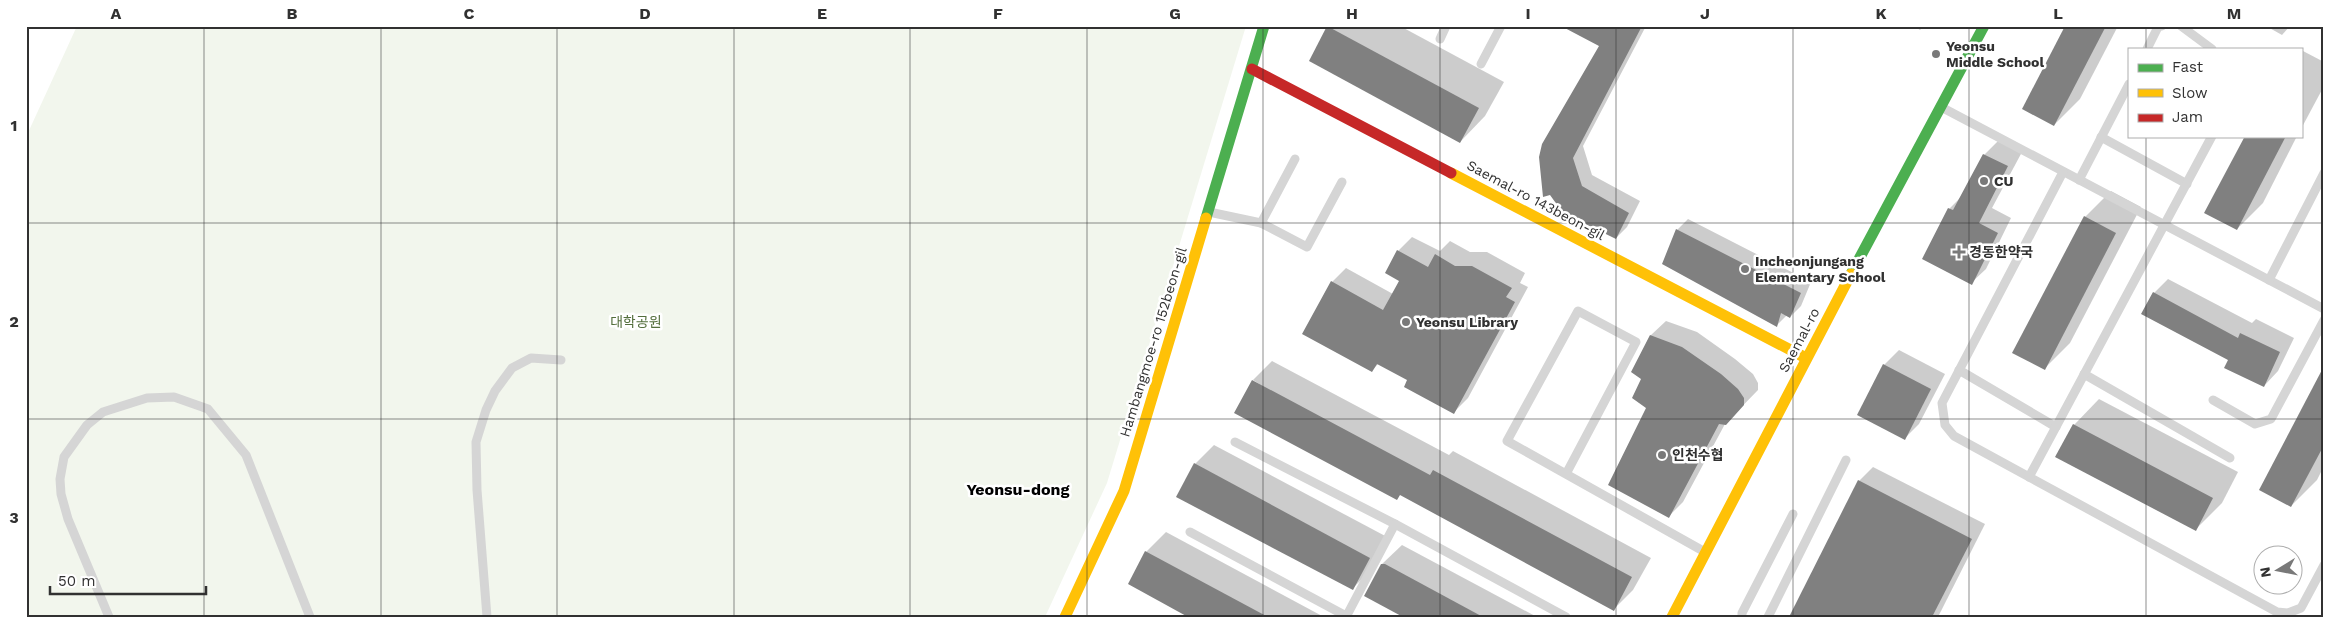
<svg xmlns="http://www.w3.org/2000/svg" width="2350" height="643" viewBox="0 0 2350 643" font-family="'Work Sans','Noto Sans KR',sans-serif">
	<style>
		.green { fill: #f2f6ed }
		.shadow { fill: #0003 }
		.building { fill: #808080 }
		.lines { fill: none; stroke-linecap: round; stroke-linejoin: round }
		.lane { stroke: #d5d5d5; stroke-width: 9 }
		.fast { stroke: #4caf50; stroke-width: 11 }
		.slow { stroke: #ffc107; stroke-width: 11 }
		.jam { stroke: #c62828; stroke-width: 11 }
		.grid { fill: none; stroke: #313131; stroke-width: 1; stroke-opacity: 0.55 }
		.poi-dot { fill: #797979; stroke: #fff; stroke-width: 2 }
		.labels { text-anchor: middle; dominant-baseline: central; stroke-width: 5; stroke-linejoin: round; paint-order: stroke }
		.poi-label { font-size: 14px; font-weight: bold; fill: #313131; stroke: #fff; text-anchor: start }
		.street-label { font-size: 14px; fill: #313131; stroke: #fff }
		.park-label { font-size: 14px; fill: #546f3d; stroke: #fff }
		.quarter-label { font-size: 16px; font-weight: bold; fill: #000; stroke: #fff }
		.neatline { fill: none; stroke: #313131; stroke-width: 2 }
		.grid-label { font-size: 16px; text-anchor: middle; font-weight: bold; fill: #313131 }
	</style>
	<rect width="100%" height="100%" fill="#fff"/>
	<path class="green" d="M77,26H1246L1107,483L1045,617H27L26,137Z"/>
	<g class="shadow">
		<path d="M1400,26L1504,82L1485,116L1460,142L1328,27Z"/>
		<path d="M1580,26H1646L1583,146L1592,175L1640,201L1627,227L1616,238L1550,194L1601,45Z"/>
		<path d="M1914,26H1924L1920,30Z"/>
		<path d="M2067,26H2118L2080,99L2054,125Z"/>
		<path d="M2266,26H2290L2282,35Z"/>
		<path d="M2303,51L2324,62V86L2301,129V53Z"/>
		<path d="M2246,136H2297L2263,203L2237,229Z"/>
		<path d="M1999,140L2022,152L1992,208L2011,218L1986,269L1971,283L1924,258L1950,208L1963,195L1984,155Z"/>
		<path d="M2111,191L2141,207L2070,343L2044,369L2085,217Z"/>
		<path d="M1688,219L1811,282L1801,306L1790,317L1787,315L1777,325L1677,230Z"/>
		<path d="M1412,237L1440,251L1450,241L1470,252H1487L1525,273L1520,283L1528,287L1468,398L1453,413L1409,380L1379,363L1372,370L1332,282L1346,268L1393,294L1400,280L1398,251Z"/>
		<path d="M2168,279L2252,323L2256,319L2294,338L2278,371L2264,386L2229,359L2154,293Z"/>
		<path d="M1666,321L1697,332L1735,359L1753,374L1758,383V390L1725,424L1683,502L1669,516L1642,378L1632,372L1651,335Z"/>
		<path d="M1899,350L1945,374L1919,424L1905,438L1884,365Z"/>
		<path d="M1272,361L1449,455L1453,451L1651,558L1633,590L1614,609L1253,380Z"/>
		<path d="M2324,368V466L2317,480L2291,506Z"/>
		<path d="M2099,399L2238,472L2222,503L2196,529L2074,425Z"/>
		<path d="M1214,445L1389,538L1372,569L1353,588L1195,464Z"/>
		<path d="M1873,467L1985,524L1938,617H1790L1859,481Z"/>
		<path d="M1166,532L1324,617H1191L1129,584L1146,552Z"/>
		<path d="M1402,545L1537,617H1406L1382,564Z"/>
	</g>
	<g class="building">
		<path d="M1327,26L1479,108L1460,143L1309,61Z"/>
		<path d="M1561,26H1642L1573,158L1582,186L1629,213L1616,239L1563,213L1550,195L1543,197L1539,157L1542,144L1599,46Z"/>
		<path d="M2065,26H2106L2054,126L2022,109Z"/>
		<path d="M2245,136H2286L2237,230L2204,213Z"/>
		<path d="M1983,154L2008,166L1979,223L1998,233L1972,285L1922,259L1948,208L1953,210Z"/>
		<path d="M2084,216L2116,233L2045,370L2012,353Z"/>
		<path d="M1676,229L1801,293L1790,318L1781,313L1777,327L1662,264Z"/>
		<path d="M1397,250L1428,267L1435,254L1455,266H1472L1512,288L1506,297L1515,302L1454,414L1404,387L1407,380L1377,364L1372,372L1302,334L1331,281L1383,310L1399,281L1385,273Z"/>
		<path d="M2153,292L2238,338L2240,333L2280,352L2264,387L2224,368L2228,360L2141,314Z"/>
		<path d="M1650,335L1682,347L1721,374L1738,389L1744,398V405L1726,425L1719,424L1669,518L1608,485L1646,408L1632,398L1641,379L1631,372Z"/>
		<path d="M1883,364L1931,389L1905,440L1857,415Z"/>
		<path d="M2324,366V445L2291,507L2259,490Z"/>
		<path d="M1252,380L1430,475L1433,470L1632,577L1614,611L1400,495L1397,500L1234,413Z"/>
		<path d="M2073,424L2213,498L2196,531L2055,457Z"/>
		<path d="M1194,463L1370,558L1353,590L1176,497Z"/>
		<path d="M1858,480L1972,539L1932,617H1789Z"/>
		<path d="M1145,551L1268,617H1188L1128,584Z"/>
		<path d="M1381,564H1385L1483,617H1403L1364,596Z"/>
	</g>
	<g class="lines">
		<g class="lane">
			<path d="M2181,26L2212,49"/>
			<path d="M1440,39L1446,26"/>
			<path d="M2147,49L2158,27L2162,26"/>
			<path d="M1481,64L1501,26"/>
			<path d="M1943,108L2324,309"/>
			<path d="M2101,137L2187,184"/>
			<path d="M2063,172L1942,403L1945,425L1954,436L2277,612L2288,613L2301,608L2324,565"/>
			<path d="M2079,180L2129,84"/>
			<path d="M1209,212L1261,223L1307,247L1342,182"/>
			<path d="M1261,223L1295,159"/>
			<path d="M2269,280L2324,173"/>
			<path d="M1959,370L2056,427"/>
			<path d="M2084,374L2230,458"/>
			<path d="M2213,400L2255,424L2271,419L2324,320"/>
			<path d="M1235,442L1395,524L1566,617"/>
			<path d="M1566,474L1636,342L1578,311L1507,441L1705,552"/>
			<path d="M2029,477L2212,136"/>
			<path d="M1190,532L1348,617"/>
			<path d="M109,617L68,519L61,494L60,479L64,457L87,425L103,412L147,398L174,397L208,409L246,455L310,617"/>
			<path d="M487,617L477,490L476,442L486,410L495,391L512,368L531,358L561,360"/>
			<path d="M1346,617L1395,524"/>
			<path d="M1742,617V613L1793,514"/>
			<path d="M1768,617L1846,460"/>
		</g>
		<g class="fast">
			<path d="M1206,218L1264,26"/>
			<path d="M1851,274L1984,26"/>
		</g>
		<g class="slow">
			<path d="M1451,173L1806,358"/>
			<path d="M1065,617L1124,491L1206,218"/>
			<path d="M1672,617L1851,274"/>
		</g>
		<path class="jam" d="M1252,69L1451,173"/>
	</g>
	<path class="grid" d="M204,26V617M381,26V617M557,26V617M734,26V617M910,26V617M1087,26V617M1263,26V617M1440,26V617M1616,26V617M1793,26V617M1969,26V617M2146,26V49M2146,136V617M26,223H2324M26,419H2324"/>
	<g class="poi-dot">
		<circle cx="1936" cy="54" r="5"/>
		<circle cx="1984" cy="181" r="5"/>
		<path d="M1956.5 244.5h5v5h5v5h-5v5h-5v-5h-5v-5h5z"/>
		<circle cx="1745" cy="269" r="5"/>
		<circle cx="1406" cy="322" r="5"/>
		<circle cx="1662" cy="455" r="5"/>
	</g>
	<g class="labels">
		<g class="poi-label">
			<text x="1946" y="46">Yeonsu<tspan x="1946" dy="16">Middle School</tspan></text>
			<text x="1994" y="181">CU</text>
			<text x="1969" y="252">경동한약국</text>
			<text x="1755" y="261">Incheonjungang<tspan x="1755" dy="16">Elementary School</tspan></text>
			<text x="1416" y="322">Yeonsu Library</text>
			<text x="1672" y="455">인천수협</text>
		</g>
		<g class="street-label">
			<text transform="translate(1536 200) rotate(28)">Saemal-ro 143beon-gil</text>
			<text transform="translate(1799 340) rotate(-62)">Saemal-ro</text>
			<text transform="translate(1153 342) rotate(-73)">Hambangmoe-ro 152beon-gil</text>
		</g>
		<g class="park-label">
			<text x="636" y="322">대학공원</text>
		</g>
		<g class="quarter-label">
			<text x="1018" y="489">Yeonsu-dong</text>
		</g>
	</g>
	<rect width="2350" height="643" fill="none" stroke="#ffffff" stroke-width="55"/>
	<rect x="2128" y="48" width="175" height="90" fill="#ffffff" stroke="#adadad"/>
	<rect x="2138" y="64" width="25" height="8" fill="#4caf50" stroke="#adadad"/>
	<text x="2172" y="72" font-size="15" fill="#313131">Fast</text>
	<rect x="2138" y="89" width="25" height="8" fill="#ffc107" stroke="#adadad"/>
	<text x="2172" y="98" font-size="15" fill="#313131">Slow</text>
	<rect x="2138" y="114" width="25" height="8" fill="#c62828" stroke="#adadad"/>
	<text x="2172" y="122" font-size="15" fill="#313131">Jam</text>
	<g transform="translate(2278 570) rotate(260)"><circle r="24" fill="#ffffff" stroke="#adadad"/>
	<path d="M0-4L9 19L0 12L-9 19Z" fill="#797979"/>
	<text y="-8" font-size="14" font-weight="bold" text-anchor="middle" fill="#313131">N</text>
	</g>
	<path d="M50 586v8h156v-8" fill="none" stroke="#313131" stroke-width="2.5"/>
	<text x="58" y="586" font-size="15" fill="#313131" stroke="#ffffff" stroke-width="4" paint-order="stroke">50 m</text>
	<rect x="28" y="28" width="2294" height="588" class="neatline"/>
	<g class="grid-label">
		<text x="116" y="19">A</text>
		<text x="292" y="19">B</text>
		<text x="469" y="19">C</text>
		<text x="645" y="19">D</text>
		<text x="822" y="19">E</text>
		<text x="998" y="19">F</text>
		<text x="1175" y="19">G</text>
		<text x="1352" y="19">H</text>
		<text x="1528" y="19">I</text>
		<text x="1705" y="19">J</text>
		<text x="1881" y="19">K</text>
		<text x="2058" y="19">L</text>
		<text x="2234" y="19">M</text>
		<text x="14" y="131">1</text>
		<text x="14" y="327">2</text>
		<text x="14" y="523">3</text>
	</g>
</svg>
